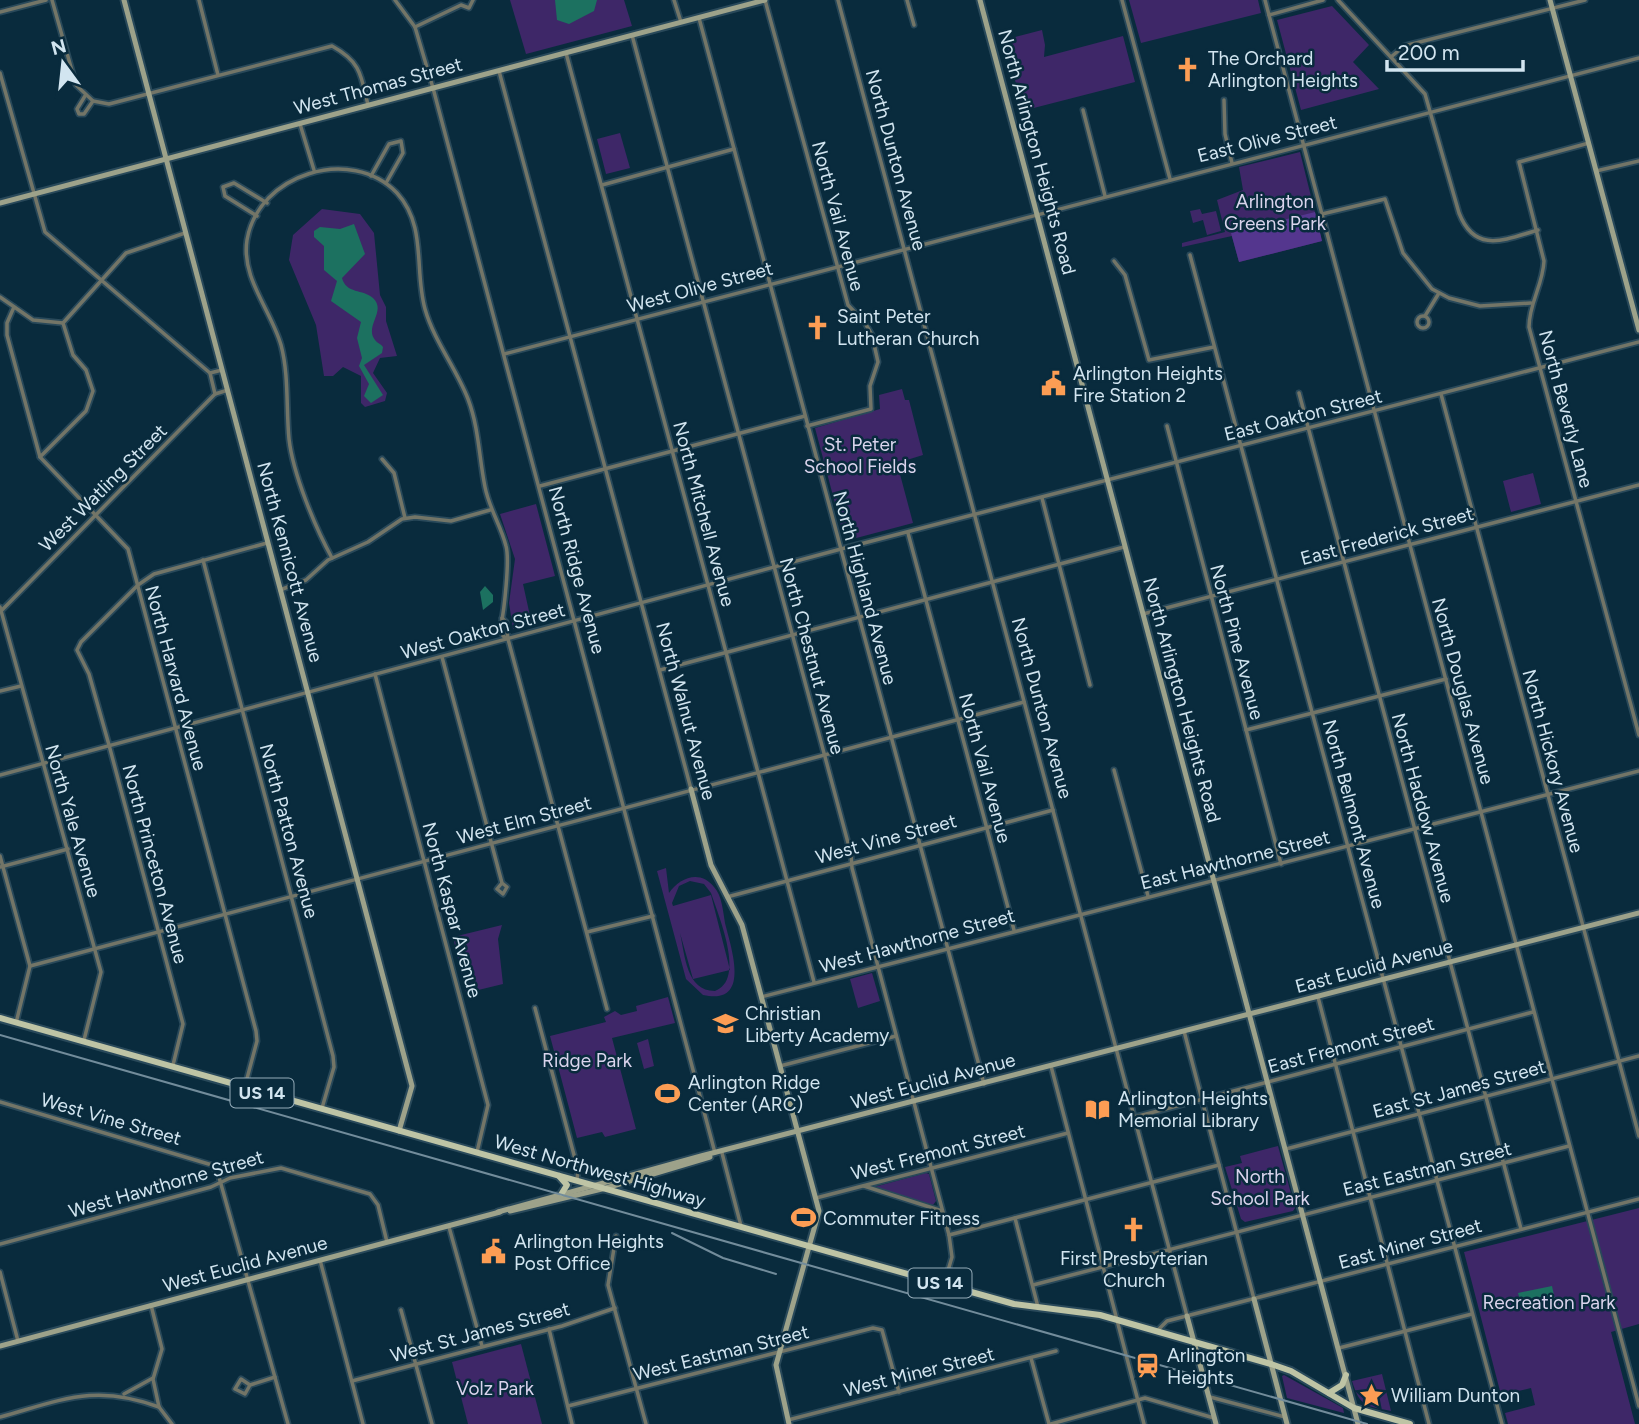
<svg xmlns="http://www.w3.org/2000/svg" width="1639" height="1424" viewBox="0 0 1639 1424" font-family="Figtree,sans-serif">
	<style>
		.green { fill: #3e2768; fill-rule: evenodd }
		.forest { fill: #54368e }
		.water { fill: #1c7160 }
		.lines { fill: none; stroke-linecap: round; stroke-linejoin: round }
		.street-casing { stroke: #29495a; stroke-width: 7 }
		.secondary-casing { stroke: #29495a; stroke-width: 9 }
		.primary-casing { stroke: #29495a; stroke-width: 10 }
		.street { stroke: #737567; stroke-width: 3.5 }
		.secondary { stroke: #9da28a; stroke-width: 5 }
		.primary { stroke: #bec4a5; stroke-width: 6 }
		.rail { stroke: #728c9b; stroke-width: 2 }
		.labels { text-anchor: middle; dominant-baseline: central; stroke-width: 5; stroke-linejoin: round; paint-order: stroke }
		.shield { fill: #092b3d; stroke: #96adba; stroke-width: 2 }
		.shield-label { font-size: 18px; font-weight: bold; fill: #d2e5f0 }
		.poi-label { font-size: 19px; fill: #d2e5f0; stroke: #092b3d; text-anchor: start }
		.street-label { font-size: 19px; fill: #d2e5f0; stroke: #092b3d }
		.park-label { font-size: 19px; fill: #dad4ed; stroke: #092b3d }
	</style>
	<rect width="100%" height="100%" fill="#092b3d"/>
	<g class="green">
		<path d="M510,0H624L632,26L526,54Z"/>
		<path d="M1129,0H1258L1261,13L1141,43Z"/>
		<path d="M1332,6L1369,45L1353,62L1379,89L1301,110L1277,20Z"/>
		<path d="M1042,30L1045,45L1044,57L1123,36L1135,82L1022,111L1007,44L1011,38Z"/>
		<path d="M620,133L630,168L606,174L597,139Z"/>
		<path d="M1300,152L1322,241L1239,262L1232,236L1182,247V243L1225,232L1217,200L1243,190L1239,167Z"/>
		<path d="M322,209L360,214L374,233L380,295L386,307V321L397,356L380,358L373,373L387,393L385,401L365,407L361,403V376L343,367L333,376H324L316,325L289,260L293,235Z"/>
		<path d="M1200,209L1202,214L1216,211L1221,231L1207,235L1203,220L1193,223L1190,211Z"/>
		<path d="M902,389L905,400H909L923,455L897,463L913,523L845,541L815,428L880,409L879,395Z"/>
		<path d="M1533,473L1541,504L1511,512L1503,481Z"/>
		<path d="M536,504L555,576L523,584L532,625L513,629L509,603L515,559L500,514Z"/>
		<path d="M666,868L669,893C679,878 700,869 714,887C722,895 723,912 725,923C731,948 752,1006 703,995L686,979L657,871ZM690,881L704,884L711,893C719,917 746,980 715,991C686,991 685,955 680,933L693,979L730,970L711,895L673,906L672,903L679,886Z"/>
		<path d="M502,925L498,939L503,984L466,993L453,937Z"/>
		<path d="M872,973L880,1001L858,1008L850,979Z"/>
		<path d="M668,997L675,1023L612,1038L636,1129L605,1137L602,1132L577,1138L550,1036L606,1022L604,1017L615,1011L621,1015L637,1011L636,1006Z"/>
		<path d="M648,1039L654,1066L644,1069L637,1043Z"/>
		<path d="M1278,1146L1295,1208L1293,1211L1245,1222L1241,1219L1225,1167L1242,1163L1240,1156Z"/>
		<path d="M926,1173L929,1174L936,1201L933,1205L874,1187Z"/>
		<path d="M1639,1208V1324L1611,1332L1635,1424H1508L1505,1413L1535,1405L1531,1388L1501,1395L1464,1252Z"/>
		<path d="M521,1344L542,1424H468L452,1362Z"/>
		<path d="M1382,1374L1391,1411C1366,1406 1360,1407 1352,1381Z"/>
		<path d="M1284,1375L1343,1408L1344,1413L1287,1398L1282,1376Z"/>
	</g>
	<path class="forest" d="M1315,212L1322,241L1239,262L1231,233Z"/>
	<g class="water">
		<path d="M555,0H597L594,11L569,24L557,20Z"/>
		<path d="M354,224L365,254L342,278C346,294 363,289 373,298C387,311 364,326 375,340C377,343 381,344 383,347L382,353L364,365L383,395L371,403L364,396L369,384L359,366L362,358L357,338L361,322L331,301L337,281L324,270V246L314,237V231L320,227L340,229Z"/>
		<path d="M485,586L493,595V602L483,610L480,592Z"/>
		<path d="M1552,1286L1555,1300L1526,1307L1523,1311L1518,1293Z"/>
	</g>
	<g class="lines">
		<defs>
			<g id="street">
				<path d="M52,0L76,85L93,101L109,104L332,46C361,62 361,75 368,105"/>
				<path d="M199,0L218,75"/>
				<path d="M395,0L415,27L433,88L715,1153"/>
				<path d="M674,0L681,22"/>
				<path d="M765,0L848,305L865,323L872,335L878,362L870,386L871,409L807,426"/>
				<path d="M838,0L1187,1316"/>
				<path d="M907,0L914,25"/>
				<path d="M1122,0L1170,179"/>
				<path d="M1265,0L1639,1406"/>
				<path d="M1338,0L1425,94L1459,213C1475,254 1504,240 1538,230"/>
				<path d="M0,12L46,0"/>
				<path d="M1269,15L1323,0"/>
				<path d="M699,18L984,1084"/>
				<path d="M415,27L461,5L469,8L473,0"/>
				<path d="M632,35L851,854L852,868L949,1235L952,1257L944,1284"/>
				<path d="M566,53L814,982"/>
				<path d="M1391,57L1404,46L1585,0"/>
				<path d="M499,71L691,789"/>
				<path d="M0,73L45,232L210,373L222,370"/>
				<path d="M85,96L77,109L79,114H84L93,101"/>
				<path d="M1224,100L1225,134L1232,163"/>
				<path d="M1083,110L1105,196"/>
				<path d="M300,124L314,170"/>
				<path d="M1589,143L1519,162L1544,261C1543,285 1529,303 1529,327L1639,735"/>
				<path d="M1596,171L1639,161"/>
				<path d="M371,176L389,144L401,141L403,153L386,183"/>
				<path d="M602,185L734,149"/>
				<path d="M1322,214L1385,199L1403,253L1432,289L1449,298L1480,306L1531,303"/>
				<path d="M257,216L225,196L223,187L234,183L267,203"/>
				<path d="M1190,255L1502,1424"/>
				<path d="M1114,261L1125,275L1149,360L1214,347"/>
				<path d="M0,297L33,320L63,323L126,253L185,233"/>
				<path d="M14,307L7,323V335L40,457L128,549L256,1031L257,1041L245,1086"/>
				<path d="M1425,316L1439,293"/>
				<circle cx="1423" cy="322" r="6"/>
				<path d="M504,354L1639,58"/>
				<path d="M210,373L215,394"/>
				<path d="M1299,393L1521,1229"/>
				<path d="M1441,394L1639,1136"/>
				<path d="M1167,426L1281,864"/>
				<path d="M40,457L86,411L93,391L86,370L73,355L63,323"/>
				<path d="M382,459L394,473L405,518"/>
				<path d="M540,486L805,416"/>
				<path d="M1042,498L1090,685"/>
				<path d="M908,533L1014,930"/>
				<path d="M332,558C315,527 293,474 289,439C286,408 289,375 281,345C271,310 241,278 247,240C258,174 351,145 397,193C427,226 414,270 425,309C434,341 456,368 468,399C479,428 479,458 485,487C489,508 501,526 506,546C510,560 504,611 501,625L503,636L508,639"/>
				<path d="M203,560L333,1056L334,1067L322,1108"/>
				<path d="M280,590L306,580L328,560L368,542L402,519L415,517L451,521L490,510"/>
				<path d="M0,607L101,972L84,1040"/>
				<path d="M2,610L215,394L228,390"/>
				<path d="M1143,614L1639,485"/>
				<path d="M502,618L506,622L508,639L607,1009"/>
				<path d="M442,657L502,883L507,887L503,894L497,889L502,883"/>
				<path d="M660,670L1124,547"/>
				<path d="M375,674L488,1105L477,1152"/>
				<path d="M0,691L21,686"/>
				<path d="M1246,730L1446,679"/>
				<path d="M1114,770L1148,896"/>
				<path d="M0,775L841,549L1639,342"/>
				<path d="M0,856L30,966L16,1023"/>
				<path d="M0,867L68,849"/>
				<path d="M727,897L1053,810"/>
				<path d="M587,932L653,916"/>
				<path d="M30,966L1024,702"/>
				<path d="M761,997L1639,771"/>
				<path d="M1318,997L1429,1424"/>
				<path d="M535,1008L578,1170L577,1180"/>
				<path d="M1184,1031L1254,1299"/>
				<path d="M173,1065L183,1024L109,745L89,674L77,650L81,642L138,585L154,574L267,543"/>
				<path d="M780,1066L896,1036"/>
				<path d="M1051,1066L1144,1424"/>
				<path d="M0,1102L212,1165L219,1177L288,1424"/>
				<path d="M1135,1117L1533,1012"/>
				<path d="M1286,1149L1639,1056"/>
				<path d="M722,1153L741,1226"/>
				<path d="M864,1186L942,1211"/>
				<path d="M816,1198L1068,1133"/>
				<path d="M1015,1218L1038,1307"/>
				<path d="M449,1227L482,1346"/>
				<path d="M949,1235L1219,1165"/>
				<path d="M616,1236L608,1285L646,1424"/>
				<path d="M0,1244L211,1187L230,1178L281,1168L370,1194L378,1205L387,1242"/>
				<path d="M320,1260L363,1424"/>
				<path d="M0,1272L18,1341"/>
				<path d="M1033,1285L1569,1146"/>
				<path d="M151,1305L162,1349L153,1379L159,1407L172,1424"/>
				<path d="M401,1310L432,1424"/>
				<path d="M549,1329L572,1424"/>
				<path d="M1158,1330L1167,1321L1639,1199"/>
				<path d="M1339,1348L1472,1314"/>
				<path d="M1031,1358L1049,1424"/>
				<path d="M352,1381L562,1326L615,1308"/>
				<path d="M250,1385L241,1379L235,1389L245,1394L250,1385L275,1377"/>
				<path d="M124,1394L153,1378"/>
				<path d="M1210,1397L1285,1417"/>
				<path d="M568,1406L873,1328L882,1330L899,1392"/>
				<path d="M0,1417C62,1400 95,1383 159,1407"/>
				<path d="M788,1420L1056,1351"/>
				<path d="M1051,1424L1145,1398L1214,1418"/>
			</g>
			<g id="secondary">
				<path d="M124,0L412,1086L399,1131"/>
				<path d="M980,0L1358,1424"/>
				<path d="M1550,0L1639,330"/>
				<path d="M0,203L765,0"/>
				<path d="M691,789L711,865L742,925L819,1211L776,1365L789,1424"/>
				<path d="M510,1211L606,1188L710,1157"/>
				<path d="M498,1212L701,1156L1639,913"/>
				<path d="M1254,1299L1287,1424"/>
				<path d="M1187,1316L1216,1424"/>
				<path d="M0,1346L500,1212"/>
			</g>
			<g id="primary">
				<path d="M0,1018L1014,1304L1100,1315L1271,1364L1291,1371L1354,1408L1410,1424"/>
				<path d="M559,1176L567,1185L562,1193"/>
				<path d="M1329,1393L1342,1385L1346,1375"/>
			</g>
		</defs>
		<use href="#street" class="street-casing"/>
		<use href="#secondary" class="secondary-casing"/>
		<use href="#primary" class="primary-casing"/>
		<use href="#street" class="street"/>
		<use href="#secondary" class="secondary"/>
		<use href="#primary" class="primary"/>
		<g class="rail">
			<path d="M0,1035L1367,1424"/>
			<path d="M672,1233L723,1258L776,1274"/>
		</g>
	</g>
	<defs>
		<symbol id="church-bare" viewBox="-9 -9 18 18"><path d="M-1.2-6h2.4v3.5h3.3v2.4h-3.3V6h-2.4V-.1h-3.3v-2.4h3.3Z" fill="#fc9d54" stroke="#092b3d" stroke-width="2.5" paint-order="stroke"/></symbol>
		<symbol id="civic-bare" viewBox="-9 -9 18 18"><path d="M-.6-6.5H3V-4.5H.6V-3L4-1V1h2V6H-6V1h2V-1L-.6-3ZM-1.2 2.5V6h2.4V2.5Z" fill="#fc9d54" stroke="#092b3d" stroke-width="2.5" paint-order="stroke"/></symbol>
		<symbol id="school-bare" viewBox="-9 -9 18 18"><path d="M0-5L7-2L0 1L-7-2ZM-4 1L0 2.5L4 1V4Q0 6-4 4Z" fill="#fc9d54" stroke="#092b3d" stroke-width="2.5" paint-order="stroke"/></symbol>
		<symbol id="stadium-bare" viewBox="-9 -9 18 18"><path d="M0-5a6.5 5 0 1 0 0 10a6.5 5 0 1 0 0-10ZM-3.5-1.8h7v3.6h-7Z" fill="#fc9d54" stroke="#092b3d" stroke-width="2.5" paint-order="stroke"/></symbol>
		<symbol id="library-bare" viewBox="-9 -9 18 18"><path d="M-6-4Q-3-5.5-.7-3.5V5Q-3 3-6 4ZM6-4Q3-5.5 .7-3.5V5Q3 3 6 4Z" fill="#fc9d54" stroke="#092b3d" stroke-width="2.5" paint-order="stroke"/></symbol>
		<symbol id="station-bare" viewBox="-9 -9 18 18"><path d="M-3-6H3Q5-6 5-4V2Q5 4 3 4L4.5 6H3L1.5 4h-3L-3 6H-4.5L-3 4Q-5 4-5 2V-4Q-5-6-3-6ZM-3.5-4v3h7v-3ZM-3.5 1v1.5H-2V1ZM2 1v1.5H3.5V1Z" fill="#fc9d54" stroke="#092b3d" stroke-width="2.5" paint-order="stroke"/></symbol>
		<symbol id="sight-bare" viewBox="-9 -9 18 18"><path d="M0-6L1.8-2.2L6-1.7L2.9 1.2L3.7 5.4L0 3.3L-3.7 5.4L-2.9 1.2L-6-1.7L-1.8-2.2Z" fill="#fc9d54" stroke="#092b3d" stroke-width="2.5" paint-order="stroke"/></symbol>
	</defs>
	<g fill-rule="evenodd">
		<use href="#church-bare" x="1170" y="52" width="35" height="35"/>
		<use href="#church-bare" x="800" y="310" width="35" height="35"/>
		<use href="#civic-bare" x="1036" y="366" width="35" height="35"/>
		<use href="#school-bare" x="708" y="1006" width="35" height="35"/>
		<use href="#stadium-bare" x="650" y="1076" width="35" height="35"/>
		<use href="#library-bare" x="1080" y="1092" width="35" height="35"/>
		<use href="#stadium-bare" x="786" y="1200" width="35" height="35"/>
		<use href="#church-bare" x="1116" y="1212" width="35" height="35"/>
		<use href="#civic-bare" x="476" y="1234" width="35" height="35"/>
		<use href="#station-bare" x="1130" y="1348" width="35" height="35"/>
		<use href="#sight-bare" x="1354" y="1378" width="35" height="35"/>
	</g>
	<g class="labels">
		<g class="shield">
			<rect x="230.5" y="1078.5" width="63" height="29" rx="5"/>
			<rect x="908.5" y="1268.5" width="63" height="29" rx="5"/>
		</g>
		<g class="shield-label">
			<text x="262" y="1093">US 14</text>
			<text x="940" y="1283">US 14</text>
		</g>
		<g class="poi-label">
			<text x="1208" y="58">The Orchard<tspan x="1208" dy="22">Arlington Heights</tspan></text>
			<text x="837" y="316">Saint Peter<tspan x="837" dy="22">Lutheran Church</tspan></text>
			<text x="1073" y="373">Arlington Heights<tspan x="1073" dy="22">Fire Station 2</tspan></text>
			<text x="745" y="1013">Christian<tspan x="745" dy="22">Liberty Academy</tspan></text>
			<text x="688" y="1082">Arlington Ridge<tspan x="688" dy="22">Center (ARC)</tspan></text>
			<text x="1118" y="1098">Arlington Heights<tspan x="1118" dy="22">Memorial Library</tspan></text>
			<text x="823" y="1218">Commuter Fitness</text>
			<text x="514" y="1241">Arlington Heights<tspan x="514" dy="22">Post Office</tspan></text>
			<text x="1134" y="1258" text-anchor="middle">First Presbyterian<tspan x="1134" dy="22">Church</tspan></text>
			<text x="1167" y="1355">Arlington<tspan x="1167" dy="22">Heights</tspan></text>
			<text x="1391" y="1395">William Dunton</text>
		</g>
		<g class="street-label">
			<text transform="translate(378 86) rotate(-15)">West Thomas Street</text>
			<text transform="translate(1267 139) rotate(-14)">East Olive Street</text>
			<text transform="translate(1037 152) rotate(75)">North Arlington Heights Road</text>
			<text transform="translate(896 160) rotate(75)">North Dunton Avenue</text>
			<text transform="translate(838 216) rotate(75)">North Vail Avenue</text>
			<text transform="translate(700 287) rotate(-15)">West Olive Street</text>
			<text transform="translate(1566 409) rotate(75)">North Beverly Lane</text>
			<text transform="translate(1303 415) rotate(-14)">East Oakton Street</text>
			<text transform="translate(103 488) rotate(-45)">West Watling Street</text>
			<text transform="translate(704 514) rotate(75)">North Mitchell Avenue</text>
			<text transform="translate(1387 536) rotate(-15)">East Frederick Street</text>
			<text transform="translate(290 562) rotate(75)">North Kennicott Avenue</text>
			<text transform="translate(577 570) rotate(75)">North Ridge Avenue</text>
			<text transform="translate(865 588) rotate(75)">North Highland Avenue</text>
			<text transform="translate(483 631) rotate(-15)">West Oakton Street</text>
			<text transform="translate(1237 642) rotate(75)">North Pine Avenue</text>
			<text transform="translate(812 656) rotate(75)">North Chestnut Avenue</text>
			<text transform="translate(176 678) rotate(75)">North Harvard Avenue</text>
			<text transform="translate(1463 691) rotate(75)">North Douglas Avenue</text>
			<text transform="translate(1182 700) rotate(75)">North Arlington Heights Road</text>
			<text transform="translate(1042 708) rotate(75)">North Dunton Avenue</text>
			<text transform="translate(686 711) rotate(75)">North Walnut Avenue</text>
			<text transform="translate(1553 761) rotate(75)">North Hickory Avenue</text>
			<text transform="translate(985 768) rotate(75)">North Vail Avenue</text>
			<text transform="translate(1423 808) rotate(75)">North Haddow Avenue</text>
			<text transform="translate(1354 814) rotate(75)">North Belmont Avenue</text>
			<text transform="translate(524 820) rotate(-15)">West Elm Street</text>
			<text transform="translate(73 821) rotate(74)">North Yale Avenue</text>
			<text transform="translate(289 831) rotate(75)">North Patton Avenue</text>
			<text transform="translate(886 839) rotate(-15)">West Vine Street</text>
			<text transform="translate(1235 860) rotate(-14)">East Hawthorne Street</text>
			<text transform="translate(155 864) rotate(75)">North Princeton Avenue</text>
			<text transform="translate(452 910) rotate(75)">North Kaspar Avenue</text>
			<text transform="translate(917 941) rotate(-15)">West Hawthorne Street</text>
			<text transform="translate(1374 966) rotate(-15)">East Euclid Avenue</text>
			<text transform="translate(1351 1045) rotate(-15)">East Fremont Street</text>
			<text transform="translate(933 1081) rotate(-15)">West Euclid Avenue</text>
			<text transform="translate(1459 1089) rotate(-15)">East St James Street</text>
			<text transform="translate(111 1119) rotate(16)">West Vine Street</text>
			<text transform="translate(938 1152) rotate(-14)">West Fremont Street</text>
			<text transform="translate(1427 1169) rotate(-14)">East Eastman Street</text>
			<text transform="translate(600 1171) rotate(16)">West Northwest Highway</text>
			<text transform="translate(166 1184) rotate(-16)">West Hawthorne Street</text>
			<text transform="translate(1410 1244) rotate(-15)">East Miner Street</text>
			<text transform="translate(245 1264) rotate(-15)">West Euclid Avenue</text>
			<text transform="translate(480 1332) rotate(-15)">West St James Street</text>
			<text transform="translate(721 1353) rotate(-14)">West Eastman Street</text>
			<text transform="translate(919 1372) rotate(-14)">West Miner Street</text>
		</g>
		<g class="park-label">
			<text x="1275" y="201">Arlington<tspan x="1275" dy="22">Greens Park</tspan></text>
			<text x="860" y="444">St. Peter<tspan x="860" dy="22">School Fields</tspan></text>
			<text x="587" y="1060">Ridge Park</text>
			<text x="1260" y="1176">North<tspan x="1260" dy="22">School Park</tspan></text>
			<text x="1549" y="1302">Recreation Park</text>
			<text x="495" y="1388">Volz Park</text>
		</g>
	</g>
	<g transform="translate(63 63) rotate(345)" stroke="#092b3d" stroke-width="5" paint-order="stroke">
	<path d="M0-5L12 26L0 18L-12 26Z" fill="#d2e5f0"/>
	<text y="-10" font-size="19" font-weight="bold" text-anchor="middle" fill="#d2e5f0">N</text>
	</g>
	<path d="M1387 60v10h136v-10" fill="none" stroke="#d2e5f0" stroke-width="3.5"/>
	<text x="1398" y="60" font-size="21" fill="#d2e5f0" stroke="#092b3d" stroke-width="5" paint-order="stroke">200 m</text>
</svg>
